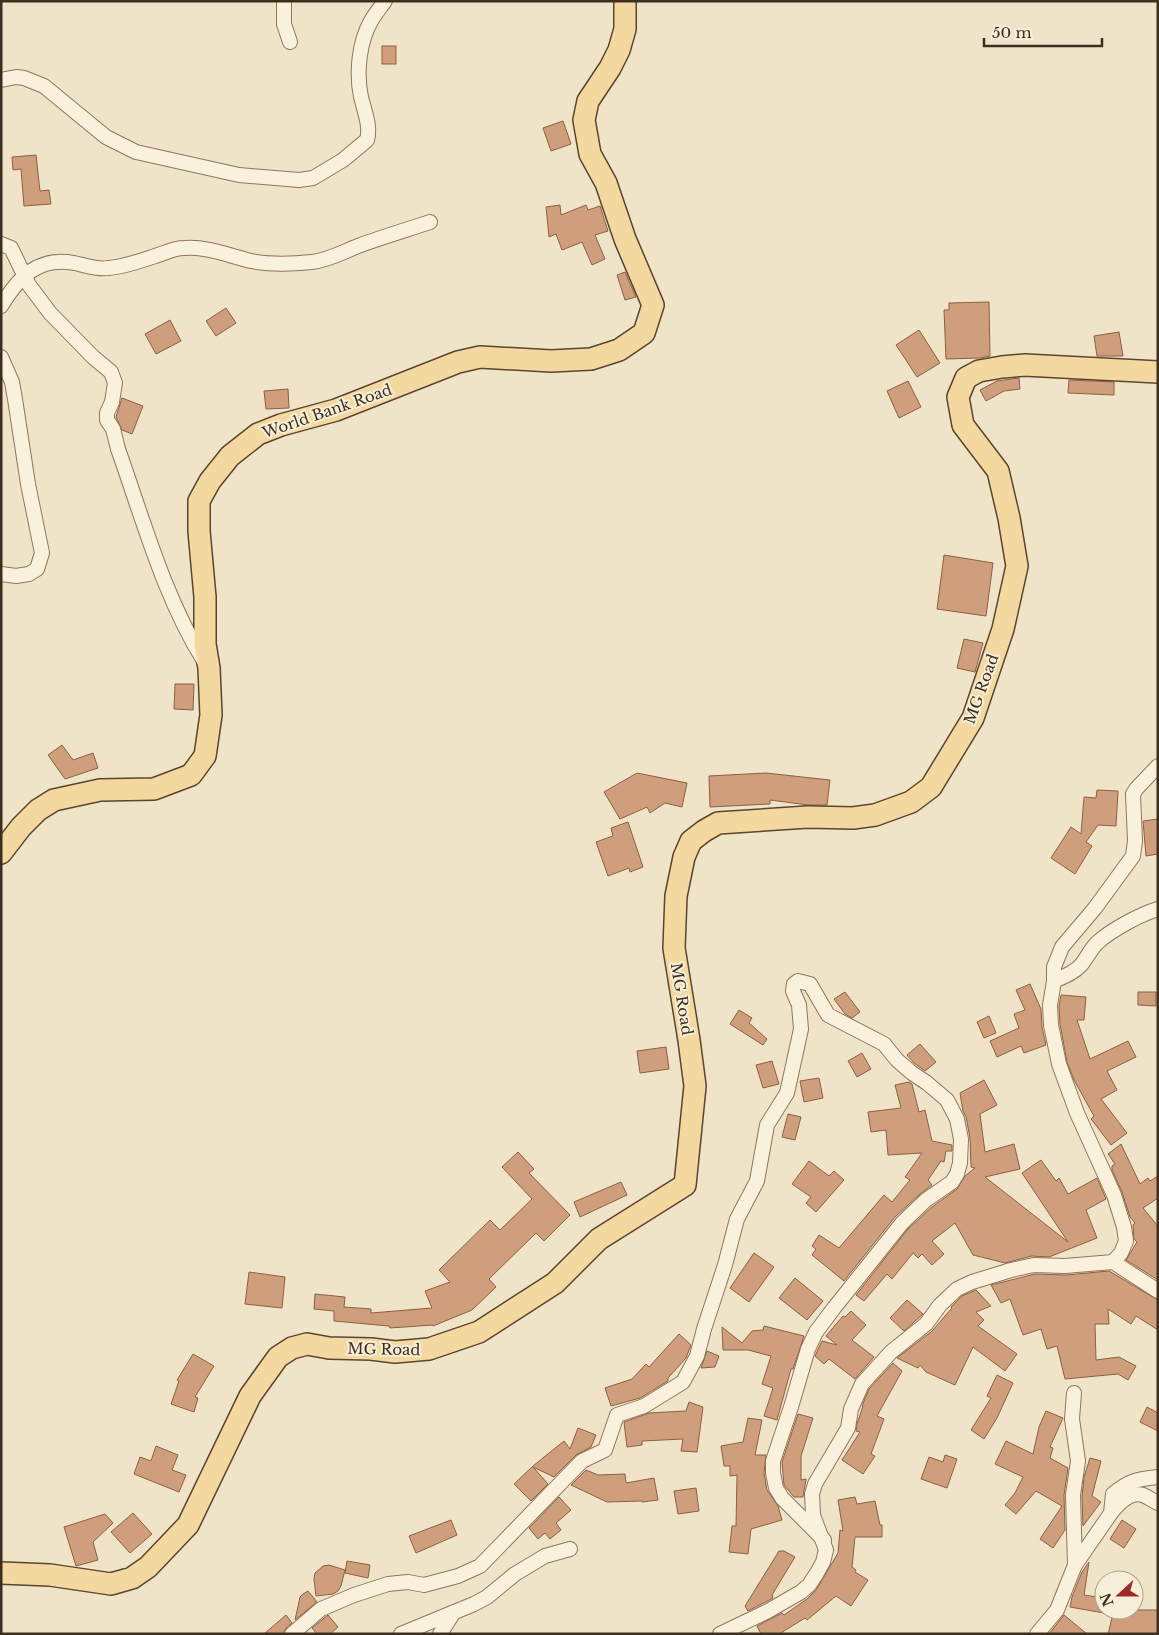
<svg xmlns="http://www.w3.org/2000/svg" width="1159" height="1635" viewBox="0 0 1159 1635" font-family="'Libre Baskerville',serif">
	<style>
		.building { fill: #cf9f7d; stroke: #8d5f41 }
		.lines { fill: none; stroke-linecap: round; stroke-linejoin: round }
		.street-casing { stroke: #8d765c; stroke-width: 16 }
		.primary-casing { stroke: #5b4430; stroke-width: 24 }
		.street { stroke: #faf1dc; stroke-width: 14 }
		.primary { stroke: #f3d9a0; stroke-width: 21 }
		.labels { text-anchor: middle; dominant-baseline: central; stroke-width: 4; stroke-linejoin: round; paint-order: stroke }
		.street-label { font-size: 15px; fill: #3d2e20; stroke: #f7eed8 }
	</style>
	<rect width="100%" height="100%" fill="#f0e4c8"/>
	<g class="building">
		<rect x="382" y="46" width="14" height="18"/>
		<path d="M563,121L571,144L551,151L543,128Z"/>
		<path d="M36,155L40,191L49,190L51,204L24,206L21,169L13,170L12,157Z"/>
		<path d="M560,205L561,215L586,205L588,210L600,206L608,231L595,235L605,259L592,265L582,242L562,250L556,234L549,237L546,207Z"/>
		<path d="M625,272L636,297L625,300L617,275Z"/>
		<path d="M989,302L990,356L980,358L946,359L944,310H949V303Z"/>
		<path d="M226,308L236,323L216,336L206,321Z"/>
		<path d="M170,320L181,341L156,354L145,334Z"/>
		<path d="M919,330L940,363L917,377L896,345Z"/>
		<path d="M1119,332L1123,356H1097L1094,336Z"/>
		<path d="M1019,378L1020,389L1004,391L986,401L980,390L997,381Z"/>
		<path d="M1069,380L1114,382V395L1068,393Z"/>
		<path d="M908,381L921,407L899,418L887,391Z"/>
		<path d="M288,389L289,408L266,409L264,391Z"/>
		<path d="M122,398L143,406L132,434L122,430L116,417Z"/>
		<path d="M944,555L993,563L986,616L937,609Z"/>
		<path d="M964,639L983,643L975,672L957,668Z"/>
		<path d="M175,684H194L193,710L174,709Z"/>
		<path d="M62,745L73,760L93,753L98,768L65,779L48,755Z"/>
		<path d="M637,773L687,783L682,807L665,803L650,813L647,807L620,819L604,792Z"/>
		<path d="M766,773L830,780L827,805H808L770,800V804L710,807L709,776Z"/>
		<path d="M1097,790L1118,791L1116,826L1098,825L1086,842L1092,846L1075,874L1051,858L1071,827L1081,834L1084,797L1096,798Z"/>
		<path d="M1158,819V854L1146,856L1143,821Z"/>
		<path d="M628,822L643,867L630,872L629,868L608,876L596,842L613,836L611,828Z"/>
		<path d="M1030,984L1041,1009L1042,1027L1046,1045L1024,1053L1021,1046L997,1057L990,1041L1019,1028L1014,1014L1025,1010L1016,990Z"/>
		<path d="M845,992L860,1012L852,1018L845,1014L834,999Z"/>
		<path d="M1138,992H1156V1006L1138,1005Z"/>
		<path d="M1061,995L1086,997L1084,1020H1077L1090,1059L1128,1041L1136,1057L1107,1071L1117,1090L1101,1099L1127,1133L1111,1145L1091,1119L1094,1116L1074,1080L1067,1062L1060,1024L1059,1006Z"/>
		<path d="M739,1010L752,1018L749,1023L767,1039L763,1045L730,1024Z"/>
		<path d="M989,1016L996,1033L984,1038L977,1022Z"/>
		<path d="M920,1044L936,1062L925,1071L914,1063L907,1055Z"/>
		<path d="M666,1047L669,1069L640,1073L637,1051Z"/>
		<path d="M862,1053L871,1069L857,1077L848,1061Z"/>
		<path d="M772,1061L779,1084L763,1088L756,1065Z"/>
		<path d="M819,1078L823,1098L804,1102L800,1081Z"/>
		<path d="M984,1080L997,1105L980,1114L985,1152L1014,1144L1020,1169L985,1177L1068,1242L1022,1173L1041,1160L1056,1181L1059,1178L1068,1194L1097,1178L1106,1199L1086,1210L1097,1238L1049,1257L1032,1256L1005,1263L973,1255L955,1223L932,1241L944,1254L932,1265L922,1254L918,1258L913,1253L892,1279L887,1274L864,1301L856,1295L908,1229L932,1207L957,1189L965,1176L975,1168L971,1167L970,1138L966,1117L963,1111L960,1093Z"/>
		<path d="M909,1082L912,1084L919,1112L925,1110L932,1141L952,1145V1151H946L944,1162L941,1161L928,1180L932,1185L920,1194L895,1217L844,1281L812,1255L816,1249L812,1246L819,1235L839,1248L884,1195L892,1202L910,1180L905,1177L922,1153L888,1155L886,1130L871,1132L868,1112L901,1108L895,1085Z"/>
		<path d="M788,1114L801,1117L795,1140L782,1137Z"/>
		<path d="M1121,1144L1140,1184L1148,1178L1150,1181L1158,1176V1198L1143,1208L1158,1226V1280L1126,1260L1137,1242L1134,1239L1133,1225L1135,1223L1130,1217L1122,1192L1112,1170V1166L1115,1164L1108,1154Z"/>
		<path d="M518,1152L534,1169L529,1173L570,1215L544,1241L536,1233L489,1279L496,1287L472,1310L433,1326V1325L390,1328L389,1326L334,1321V1311L314,1309L315,1294L345,1297L344,1307L371,1309V1313L432,1308L425,1291L450,1282L439,1270L490,1220L500,1230L532,1199L502,1167Z"/>
		<path d="M809,1161L829,1176L834,1171L844,1180L816,1212L806,1203L811,1197L792,1184Z"/>
		<path d="M621,1182L627,1195L580,1217L574,1202Z"/>
		<path d="M754,1253L774,1267L749,1302L730,1288Z"/>
		<path d="M1109,1271L1158,1300V1330L1136,1316L1131,1324L1108,1309L1109,1324H1095L1096,1360L1119,1357L1136,1366L1128,1380L1118,1374L1065,1379L1057,1346L1047,1349L1041,1329L1023,1335L1010,1299L1001,1303L991,1285L1035,1274L1066,1275Z"/>
		<path d="M249,1272L285,1277L282,1308L245,1304Z"/>
		<path d="M795,1278L823,1301L807,1320L779,1298Z"/>
		<path d="M976,1290L991,1306L976,1312L984,1320L978,1326L1017,1354L1005,1371L973,1347L955,1385L926,1372L920,1365L918,1368L897,1358L932,1331L952,1308L951,1307L962,1296Z"/>
		<path d="M907,1300L923,1314L904,1331L890,1318Z"/>
		<path d="M851,1311L866,1325L852,1340L874,1357L855,1379L829,1359L824,1364L815,1356L822,1341L837,1345L826,1336L843,1316L845,1317Z"/>
		<path d="M764,1326L804,1336L793,1369H791L777,1420L764,1416L773,1388L762,1384L771,1356L748,1350H723L722,1327L742,1343L752,1331L763,1330Z"/>
		<path d="M679,1334L691,1345L686,1358L668,1378V1381L640,1398L611,1406L605,1388L632,1379L646,1364L649,1367Z"/>
		<path d="M707,1351L719,1356L715,1367L701,1368Z"/>
		<path d="M193,1354L214,1366L195,1397L198,1398L194,1412L171,1404L179,1381L177,1380Z"/>
		<path d="M893,1363L902,1371L877,1416L884,1419L871,1454L875,1456L863,1474L842,1460L860,1432L856,1431L857,1424L863,1406H862L869,1389Z"/>
		<path d="M997,1375L1013,1383L997,1418L984,1439L971,1430L991,1398L987,1396Z"/>
		<path d="M689,1402L703,1407L697,1452L681,1451L683,1439L642,1441V1445L627,1447L624,1422L649,1413L686,1411Z"/>
		<path d="M1147,1407L1158,1413V1431L1140,1422Z"/>
		<path d="M1046,1411L1063,1418L1050,1447L1053,1448L1050,1458L1068,1468L1064,1495L1065,1530L1053,1548L1040,1539L1062,1506L1036,1491L1016,1514L1005,1505L1015,1493L1023,1477L995,1464L1006,1441L1033,1454L1039,1427Z"/>
		<path d="M798,1414L813,1418L801,1456V1480L806,1479L803,1497H794L784,1485L782,1462Z"/>
		<path d="M748,1418L762,1420L755,1455H766L764,1473L767,1490L778,1506L782,1520L751,1529L748,1554L729,1552L732,1526H736L737,1475L730,1476V1466H724L721,1446L743,1442Z"/>
		<path d="M578,1428L596,1435L591,1447L576,1455L554,1477L533,1467L548,1484L531,1501L514,1484L533,1466L564,1441L570,1449Z"/>
		<path d="M156,1446L178,1455L172,1470L186,1475L179,1492L134,1474L140,1457L151,1461Z"/>
		<path d="M945,1455L957,1459L947,1488L921,1479L929,1457L943,1462Z"/>
		<path d="M1090,1458L1101,1461L1092,1496L1101,1502L1083,1526L1082,1496L1084,1477Z"/>
		<path d="M586,1470L598,1475L625,1474L626,1483L654,1478L658,1500L642,1502V1501L607,1502L571,1485Z"/>
		<path d="M696,1488L699,1511L678,1514L674,1491Z"/>
		<path d="M559,1497L571,1510L556,1523L561,1530L550,1539L545,1533L538,1539L529,1528Z"/>
		<path d="M855,1497L857,1504L875,1501L880,1525H882V1537H855L852,1567L856,1570L855,1572L868,1580L851,1606L836,1596L807,1620L805,1618L779,1634H761L757,1626L782,1613L784,1615L807,1599L816,1590L838,1553L840,1530L843,1531L838,1500Z"/>
		<path d="M133,1513L152,1534L130,1553L111,1532Z"/>
		<path d="M105,1514L113,1523L93,1542L98,1560L76,1566L64,1527Z"/>
		<path d="M451,1520L457,1535L416,1553L409,1536Z"/>
		<path d="M1122,1520L1136,1529L1124,1548L1110,1539Z"/>
		<path d="M779,1551H784L795,1557L772,1595L773,1598L748,1611L745,1606Z"/>
		<path d="M347,1561L370,1565L368,1578L345,1573Z"/>
		<path d="M1089,1562L1084,1595L1104,1598V1613L1070,1607L1072,1597L1082,1572Z"/>
		<path d="M329,1565L345,1570L341,1586L338,1591L333,1594L316,1596L314,1579L315,1573L323,1566Z"/>
		<path d="M308,1591L317,1602L295,1620L300,1597L303,1594Z"/>
		<path d="M1114,1610H1158V1634H1108Z"/>
		<path d="M286,1615L292,1623L286,1628L283,1634H264Z"/>
		<path d="M328,1615L338,1627L330,1634H317L312,1628Z"/>
		<path d="M1064,1615L1087,1634H1049Z"/>
	</g>
	<g class="lines">
		<defs>
			<g id="street">
				<path d="M284,1V24L290,42"/>
				<path d="M1,80L16,77L24,78L44,86L106,137L136,152L239,175L299,180L313,178L343,160L367,140C371,126 364,110 361,97C356,73 359,42 371,21C375,14 380,8 385,1"/>
				<path d="M1,244L11,248L29,285L50,313L93,357L111,372L115,383L112,402L107,413V420L113,429L118,449C143,519 164,597 204,661"/>
				<path d="M1,306C18,278 38,256 74,263C85,265 97,270 108,268C124,267 140,261 155,256C165,253 174,248 184,248C207,246 230,256 251,261C271,265 292,264 312,262C329,260 343,252 358,246C382,237 406,230 430,222"/>
				<path d="M1,357L12,382L15,399L28,484L42,553L37,569L29,574L16,576L1,574"/>
				<path d="M1054,981V967L1062,947L1095,908L1133,856L1135,841L1133,794L1137,788L1158,766"/>
				<path d="M1113,1262L1158,1291"/>
				<path d="M1074,1393L1072,1419L1078,1461L1073,1495L1075,1565"/>
				<path d="M1111,1513C1118,1504 1130,1491 1143,1495C1148,1497 1153,1501 1158,1503"/>
				<path d="M292,1634L321,1609L354,1595L388,1584L408,1582L424,1585L458,1576L480,1566L582,1461L605,1450L617,1415L644,1406L683,1382L697,1356L704,1329L725,1265L737,1219L757,1181L767,1125L787,1093L801,1029L799,1005L793,991L794,984L798,981L810,984L828,1015L884,1044L897,1060L912,1073L927,1083L947,1100L957,1119L961,1139L960,1163L957,1174L952,1182L926,1200L902,1223L834,1308L816,1332L808,1349L791,1407L773,1461V1473L776,1488L782,1498L824,1540"/>
				<path d="M401,1634L474,1604L487,1597L515,1574L545,1556L570,1549"/>
				<path d="M440,1634L454,1612"/>
				<path d="M720,1634L768,1611L801,1592L809,1585L817,1573L823,1562L826,1550L813,1515L812,1494L815,1484L848,1428L851,1409L862,1384L891,1352L926,1324L940,1305L957,1289L972,1282L1011,1270L1034,1265L1065,1266L1113,1262L1121,1253L1126,1241L1124,1227L1114,1195L1077,1113L1059,1064L1051,1025L1050,1005L1054,981C1063,977 1074,973 1081,965C1087,958 1090,950 1097,943C1111,930 1139,915 1158,909"/>
				<path d="M1037,1634L1057,1610L1075,1565L1111,1513L1113,1494C1129,1481 1137,1479 1158,1477"/>
			</g>
			<g id="primary">
				<path d="M1,853L21,827L38,810L54,800L100,790L154,789L191,775L205,756L211,715L209,668L205,644V597L199,531V501L210,481L230,456L258,434L281,425L336,410L458,362L480,357L551,361L591,359L619,350L644,333L653,305L625,239L606,183L590,154L584,120L588,101L610,68L619,50L625,29V1"/>
				<path d="M1,1573L50,1575L111,1584L132,1578L148,1567L188,1525L250,1396L278,1357L292,1348L307,1344L329,1348L371,1349L395,1352L429,1349L479,1332L555,1283L599,1239L685,1185L695,1086L689,1040L674,948L676,896L684,857L691,841L704,831L718,823L808,817L853,818L875,815L911,802L931,787L973,718L1003,629L1017,566L1009,518L998,471L963,425L958,397L966,378L979,371L1002,367L1025,365L1158,372"/>
			</g>
		</defs>
		<use href="#street" class="street-casing"/>
		<use href="#primary" class="primary-casing"/>
		<use href="#street" class="street"/>
		<use href="#primary" class="primary"/>
	</g>
	<g class="labels">
		<g class="street-label">
			<text transform="translate(327 411) rotate(-19)">World Bank Road</text>
			<text transform="translate(981 689) rotate(-70)">MG Road</text>
			<text transform="translate(682 999) rotate(81)">MG Road</text>
			<text transform="translate(384 1349) rotate(1)">MG Road</text>
		</g>
	</g>
	<rect width="1159" height="1635" fill="none" stroke="#3d2e20" stroke-width="5"/>
	<g transform="translate(1119 1595) rotate(249)"><circle r="24" fill="#f7eed8" stroke="#ada18e"/>
	<path d="M0-4L9 19L0 12L-9 19Z" fill="#9e2a2b"/>
	<text y="-8" font-size="14" font-weight="bold" text-anchor="middle" fill="#3d2e20">N</text>
	</g>
	<path d="M984 38v8h118v-8" fill="none" stroke="#3d2e20" stroke-width="2.5"/>
	<text x="992" y="38" font-size="15" fill="#3d2e20" stroke="#f7eed8" stroke-width="4" paint-order="stroke">50 m</text>
</svg>
